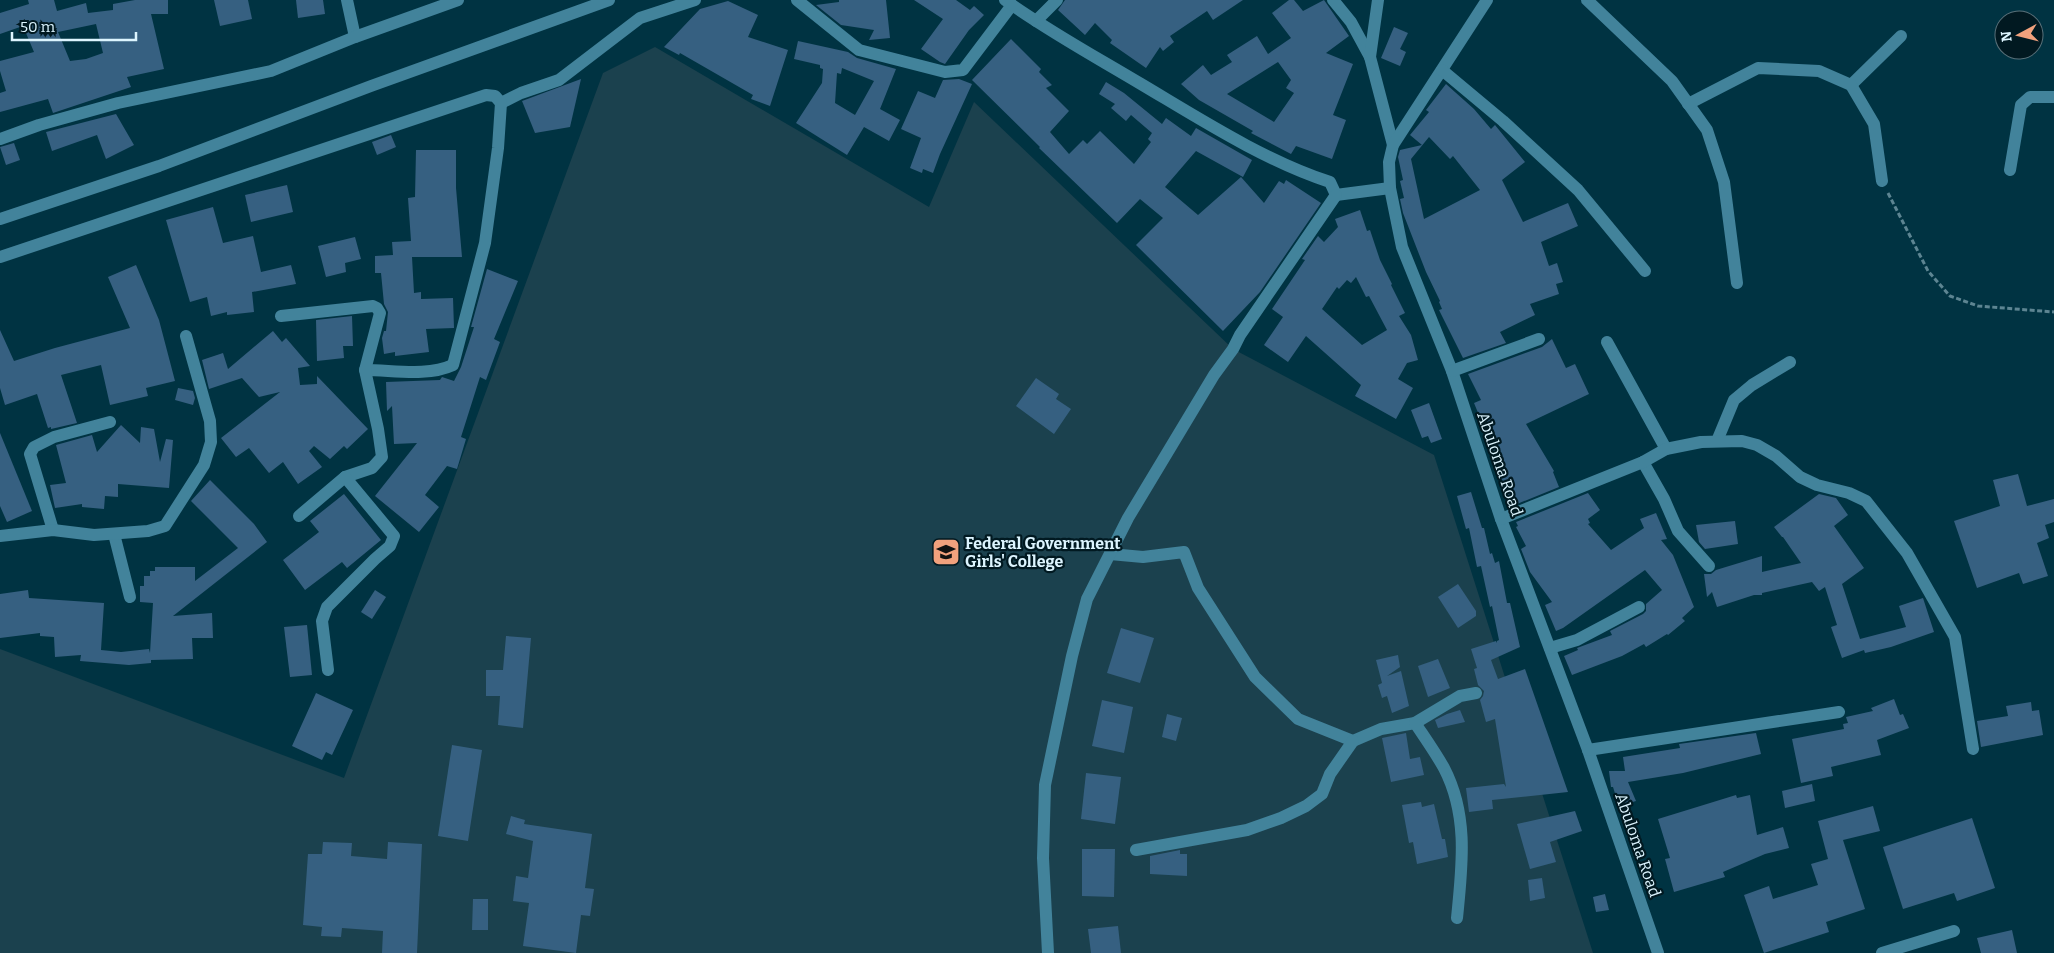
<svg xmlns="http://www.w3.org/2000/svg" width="2054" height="953" viewBox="0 0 2054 953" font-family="Bitter,serif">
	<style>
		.built { fill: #1b414e }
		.building { fill: #366081; fill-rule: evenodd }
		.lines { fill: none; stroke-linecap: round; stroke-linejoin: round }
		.path { stroke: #5d8592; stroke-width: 3; stroke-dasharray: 5 2.5; stroke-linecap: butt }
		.minor { stroke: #42839b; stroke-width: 12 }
		.labels { text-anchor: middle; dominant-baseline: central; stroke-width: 4.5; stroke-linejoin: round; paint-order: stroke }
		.street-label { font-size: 16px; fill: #ddf5ff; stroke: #011921 }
		.poi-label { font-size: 16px; font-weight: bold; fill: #ddf5ff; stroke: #011921; text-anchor: start }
	</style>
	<rect width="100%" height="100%" fill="#003342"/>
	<path class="built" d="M655,47L929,207L974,102L1233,349L1434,455L1593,953H0V649L344,778L603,73Z"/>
	<g class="building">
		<path d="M28,0H54L57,11L86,3L88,13L113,10V4L135,0H168V14H151L164,69L127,77L131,87L53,113L48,99L0,112V93L6,91L0,71V61L34,52L23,26L0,34V13L29,4ZM96,24L103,53L86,59L70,61L58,32Z"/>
		<path d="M214,0H248L252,19L220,26Z"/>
		<path d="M296,0H323L325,14L298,18Z"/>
		<path d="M839,0H886L890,38L869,40L874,30L841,25L816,5L839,2Z"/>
		<path d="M914,0H956L970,10L974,6L984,15L969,30L945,64L940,62L921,49L943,19Z"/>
		<path d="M1065,0H1243L1213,20L1207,11L1170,36L1174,42L1163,51L1160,47L1146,68L1110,43L1112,40L1095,23L1085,35L1058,10Z"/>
		<path d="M1289,0H1294L1303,11L1324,0L1349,36L1326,53L1353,64L1333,115L1346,120L1332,159L1296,146L1291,154L1251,133L1253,131L1199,100L1181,84L1203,65L1211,75L1232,62L1227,55L1257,36L1268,54L1291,38L1272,13ZM1278,62L1291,80L1286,88L1294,93L1274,122L1227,94Z"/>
		<path d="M728,1L758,15L748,37L788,50L770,106L751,99L753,95L680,53L679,55L664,47L700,9Z"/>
		<path d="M1394,27L1408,33L1400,49L1406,52L1400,66L1381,58Z"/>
		<path d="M1011,39L1041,69L1039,72L1052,85L1046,88L1069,111L1050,132L1069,154L1083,140L1087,144L1100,131L1134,164L1151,142L1148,139L1152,133L1131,115L1126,121L1111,108L1115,104L1099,94L1106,82L1124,93L1162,124L1166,118L1191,136L1196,128L1252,160L1243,177L1196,151L1165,187L1198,215L1241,177L1264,203L1279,181L1284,184L1286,180L1321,203L1260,292L1223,331L1136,245L1163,218L1140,199L1117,223L1039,148L1040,147L972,80Z"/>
		<path d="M798,41L848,52L857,58L896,69L880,109L900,120L889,141L864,127L847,155L796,123L822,83L823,69L820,68V65L794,59ZM842,68L874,81L855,115L835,103L837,73L841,74Z"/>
		<path d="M581,79L570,127L535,133L522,101Z"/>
		<path d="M959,79L972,84L940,154L933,173L923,169L922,173L910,168L921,138L901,129L918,91L935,98L943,80Z"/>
		<path d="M1446,84L1474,109L1491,129L1495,125L1525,162L1502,180L1523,222L1568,203L1578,226L1541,242L1549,266L1557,263L1563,282L1556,284L1559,294L1530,304L1535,315L1500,332L1506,343L1463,358L1439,310L1442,309L1439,302L1440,301L1426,272L1403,213L1400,199L1404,198L1400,181L1403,180L1398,157L1400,150L1422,145L1410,135L1429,112L1426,110ZM1429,137L1450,159L1453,156L1480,190L1424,219L1411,159Z"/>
		<path d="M116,114L134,145L106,159L97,135L52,151L46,132Z"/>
		<path d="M391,135L396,147L377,155L372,142Z"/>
		<path d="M14,143L20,160L6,165L0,147Z"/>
		<path d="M416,150H456V188L462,257H412L414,293L421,292V299L453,298L454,328L426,329L429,352L395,356V352L384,354L382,338L384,331H386L388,312L384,304L381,273H375V256L393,255L392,242L411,241L408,198L415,197Z"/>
		<path d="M287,185L293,212L251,222L245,195Z"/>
		<path d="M213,207L223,243L253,236L261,272L291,265L296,284L252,292L254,312L227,315V312L211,316L207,297L190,302L166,220Z"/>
		<path d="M1360,210L1367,231L1370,230L1380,260L1392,284L1391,285L1405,313L1399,316L1411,335L1418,360L1407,363L1398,379L1413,388L1396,419L1355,396L1361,385L1306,336L1288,362L1264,345L1283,317L1272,309L1305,260L1302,259L1318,236L1324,242L1338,227L1335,219ZM1356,277L1366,297L1369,296L1387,330L1362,345L1322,309L1337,287L1339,289L1347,280L1351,283Z"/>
		<path d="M355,237L361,259L345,263L346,272L326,277L318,246Z"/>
		<path d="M136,265L159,320L175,381L146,388L148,396L110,405L101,365L61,375L77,423L51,429V427L48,428L37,394L5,405L0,388V330L14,361L55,348L130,328L108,277Z"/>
		<path d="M487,269L518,281L494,339L500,342L486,380L480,377L461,437L466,439L457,469L447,466L425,495L439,507L419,532L375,496L417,443L394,444L392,406L387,411L386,382L440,380L442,377L454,381L461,367L474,327H471Z"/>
		<path d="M352,316L353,346H343L344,358L317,361L316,320Z"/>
		<path d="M273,331L282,342L286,338L310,366L298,368L300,385L317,384V376L368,429L347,449L344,446L330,459L314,446L309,451L322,467L298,484L283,462L269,473L249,448L236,457L221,438L280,392L259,397L242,378L209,389L202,360L223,353L228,369Z"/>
		<path d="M1552,339L1566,368L1575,364L1589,394L1526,424L1554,471L1553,472L1559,487L1512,506L1492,456L1495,454L1474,403L1481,400L1468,374L1542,347Z"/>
		<path d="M1036,378L1059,394L1056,399L1071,409L1054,434L1016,406Z"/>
		<path d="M178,388L193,391L195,398L193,405L175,400Z"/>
		<path d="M1429,403L1442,439L1431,443L1428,436L1422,438L1411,410Z"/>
		<path d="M121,425L140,443L141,427L154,429L160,462L166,439L173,440L169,488L118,484V497L105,496L104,509L82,507V504L55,508L50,485L66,483L56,445L92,435L97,452Z"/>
		<path d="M0,433L32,511L7,522L0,506Z"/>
		<path d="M2018,474L2027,506L2054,499V522L2045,525L2049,538L2037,543L2048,576L2023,584L2019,573L1977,588L1954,521L2000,506L1993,480Z"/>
		<path d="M210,480L254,524L267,542L173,616L212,613L213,638H192L193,659L151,660V663L129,665L80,661L81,655L55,657L54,637L40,636V633L0,638V594L28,590L29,598L104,603L101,650L121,652L149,649L150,653L153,603L140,602V586H144V576H150V571H155V567H195V581L238,548L191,501Z"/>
		<path d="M1471,492L1482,528H1484L1490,554L1492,553L1495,563L1499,561L1507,603H1510L1520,647L1491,660L1498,679L1525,669L1568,792L1492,800L1493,809L1469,812L1466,788L1504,784L1506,787L1495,719L1486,722L1480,700L1483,696L1484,691L1478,685L1474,669L1477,668L1471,649L1496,641L1497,643V641L1499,640L1492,606L1490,607L1481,566L1477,567L1469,528L1466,529L1457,496Z"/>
		<path d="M1588,493L1600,510L1588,519L1590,523L1588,524L1611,550L1644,528L1640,519L1656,513L1667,539L1661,540L1673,555L1694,607L1682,618L1685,621L1668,635L1667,634L1646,647L1644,644L1622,656L1572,675L1564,656L1578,650L1577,648L1612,635L1610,631L1643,614L1646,611V604L1662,590L1645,570L1563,628L1556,631L1545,605L1552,602L1530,572L1521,549L1526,546L1516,527L1518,526L1516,522Z"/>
		<path d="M344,494L381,540L347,568L342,562L305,590L283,560L319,532L310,521Z"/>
		<path d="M1819,494L1836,498L1848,515L1834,526L1864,568L1842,584L1860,639L1906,627L1899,606L1923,598L1934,632L1891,647L1865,653L1864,650L1842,658L1831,627L1837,625L1825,587L1819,591L1812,582L1762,593V595H1754L1717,607L1712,592L1707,597L1704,574H1711L1716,570L1762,556V572L1801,563L1783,537H1782L1774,527Z"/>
		<path d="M1735,521L1738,544L1705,549L1699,542L1696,525Z"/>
		<path d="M1458,584L1476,611V616L1458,628L1438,597Z"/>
		<path d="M375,590L386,597L372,619L361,612Z"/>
		<path d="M307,625L312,675L290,677L284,627Z"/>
		<path d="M1121,628L1154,638L1140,683L1107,673Z"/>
		<path d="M506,636L531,638L523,728L498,725L500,696H486V670H503Z"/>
		<path d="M1398,655L1400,667L1387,676L1401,671L1409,706L1392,713L1387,696L1382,698L1378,685L1382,683L1376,660Z"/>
		<path d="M1438,659L1450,688L1428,697L1418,666Z"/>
		<path d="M316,693L353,710L332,755L326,752L322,760L292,746Z"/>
		<path d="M1894,699L1900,715L1903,714L1909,728L1877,740L1881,755L1831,767L1833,776L1801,783L1792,739L1844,729L1843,724L1848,723L1846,717L1873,711L1871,708Z"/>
		<path d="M1102,700L1133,707L1124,753L1092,746Z"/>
		<path d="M2031,702L2032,711L2039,710L2043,735L1981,747L1977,721L2008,716L2006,706Z"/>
		<path d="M1460,710L1465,722L1438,728L1435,720L1447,714Z"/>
		<path d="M1167,714L1182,718L1176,741L1162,737Z"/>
		<path d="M1406,733L1410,759L1420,757L1424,775L1391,782L1382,738Z"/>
		<path d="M1756,733L1761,754L1683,773L1628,782L1636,801L1619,806L1613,787H1611L1609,771H1625L1623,757L1680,748L1679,744Z"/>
		<path d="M452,745L482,750L468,841L438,836Z"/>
		<path d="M1086,773L1121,777L1115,824L1081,819Z"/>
		<path d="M1812,784L1815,801L1785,808L1782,791Z"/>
		<path d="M1736,795L1737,798L1750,795L1757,835L1783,827L1789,848L1765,854L1723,872L1725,877L1674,892L1665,859L1670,858L1658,819Z"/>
		<path d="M1421,802L1422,807L1434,804L1442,839H1445L1448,857L1417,864L1413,842L1409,843L1402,805Z"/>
		<path d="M1873,806L1880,831L1843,840L1865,909L1826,922L1829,932L1764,953L1744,895L1769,886L1773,899L1818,885L1811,864L1828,859L1818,821Z"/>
		<path d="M1575,811L1582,831L1550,842L1556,862L1530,869L1517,824Z"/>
		<path d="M511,816L525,820L524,824L592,834L585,888L594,889L590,916L581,915L576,953L523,946L529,903L513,901L516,876L528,878L533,841L506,834Z"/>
		<path d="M1972,818L1995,888L1957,901L1954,893L1903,909L1883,847Z"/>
		<path d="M323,842L352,843L351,856L387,859L388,842L422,844L417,953H382L383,931L342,928L341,937L321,936L322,927L303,925L308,854H322Z"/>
		<path d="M1082,849H1115L1114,897L1082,896Z"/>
		<path d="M1180,850V854H1187V876L1150,874V856Z"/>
		<path d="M1542,878L1545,898L1530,901L1528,880Z"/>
		<path d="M1605,894L1609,910L1596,912L1593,897Z"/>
		<path d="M473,899H488V930H472Z"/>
		<path d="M1118,926L1121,953H1091L1088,929Z"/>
		<path d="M2012,930L2017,953H1981L1977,938Z"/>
	</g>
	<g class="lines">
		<path class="path" d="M1888,193L1928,271L1950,296L1978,306L2054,312"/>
		<g class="minor">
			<path d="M347,0L355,37"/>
			<path d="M797,0L859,50L945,72L963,70L1012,5"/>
			<path d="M1005,0C1048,31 1096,57 1141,84C1200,119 1265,161 1330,182L1336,195L1390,188"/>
			<path d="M1333,0L1351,22L1370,57"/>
			<path d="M1378,0L1370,57L1393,145"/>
			<path d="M1487,0L1393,145L1389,162L1390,188L1402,247L1452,371L1501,519L1588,750L1658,953"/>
			<path d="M1587,0L1672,81L1707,130L1724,182L1737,283"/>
			<path d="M1036,21L1057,0"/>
			<path d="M1442,70L1503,121L1578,190L1645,271"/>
			<path d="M1851,85L1901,36"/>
			<path d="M501,103L521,93L559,80L640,18L695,0"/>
			<path d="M1688,104L1758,68L1819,71L1851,85L1874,124L1882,181"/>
			<path d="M0,139L39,125L118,103L271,71L355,37L458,0"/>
			<path d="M2010,170L2021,105L2030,97H2054"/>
			<path d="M0,219L159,166L371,86L609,0"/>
			<path d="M0,257L486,95L495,96L501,103L498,148L485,243L453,365C427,377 393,370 365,370"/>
			<path d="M281,316L373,306L377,308L380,313L365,370L378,429L382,457L372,468L345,477L299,516"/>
			<path d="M1607,342L1666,449"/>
			<path d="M1452,371L1539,339"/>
			<path d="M1717,441L1734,400L1752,385L1790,362"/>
			<path d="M1643,462L1664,499L1678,531L1709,566"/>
			<path d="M1501,519L1643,462L1666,449L1701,442L1742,441L1757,445L1776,456L1800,477L1817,485L1849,493L1866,501L1907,553L1955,637L1973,749"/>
			<path d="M53,530L30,454L34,447L54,437L110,422"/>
			<path d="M114,534L130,597"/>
			<path d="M0,536L53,530L94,535L148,531L165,526L204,465L211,442L210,421L186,336"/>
			<path d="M1110,554L1143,557L1184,552L1198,588L1255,677L1298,719L1353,741L1381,729L1415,723L1460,696L1476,693"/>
			<path d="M1550,648L1577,640L1639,607"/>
			<path d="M328,670L322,621L327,607L375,559L390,546L394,536L345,477"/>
			<path d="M1415,723C1425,738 1435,752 1444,768C1469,816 1462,867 1457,918"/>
			<path d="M1588,750L1839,712"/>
			<path d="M1136,850L1247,830L1281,818L1306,806L1322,794L1330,774L1353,741"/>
			<path d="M1048,953L1043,858L1045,785L1072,656L1087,599L1128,518L1214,375L1233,349L1240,335L1336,195"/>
			<path d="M1882,953L1954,931"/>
		</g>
	</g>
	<defs>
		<symbol id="university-square" viewBox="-11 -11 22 22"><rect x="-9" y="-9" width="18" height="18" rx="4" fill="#f1a17d" stroke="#011921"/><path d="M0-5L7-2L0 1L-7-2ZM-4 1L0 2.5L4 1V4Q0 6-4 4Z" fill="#111"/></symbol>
	</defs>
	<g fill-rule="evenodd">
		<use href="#university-square" x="930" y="536" width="32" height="32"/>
	</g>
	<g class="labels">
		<g class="street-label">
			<text transform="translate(1500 464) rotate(71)">Abuloma Road</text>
			<text transform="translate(1638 845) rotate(71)">Abuloma Road</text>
		</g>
		<g class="poi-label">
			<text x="965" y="543">Federal Government<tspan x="965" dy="18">Girls' College</tspan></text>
		</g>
	</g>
	<g transform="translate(2019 35) rotate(263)"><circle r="24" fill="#011921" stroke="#59717a"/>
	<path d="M0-4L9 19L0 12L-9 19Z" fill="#f1a17d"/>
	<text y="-8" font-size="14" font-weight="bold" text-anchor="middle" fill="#ddf5ff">N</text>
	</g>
	<path d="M12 32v8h124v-8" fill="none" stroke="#ddf5ff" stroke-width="2.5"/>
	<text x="20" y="32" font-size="15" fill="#ddf5ff" stroke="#011921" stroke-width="4" paint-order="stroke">50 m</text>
</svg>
